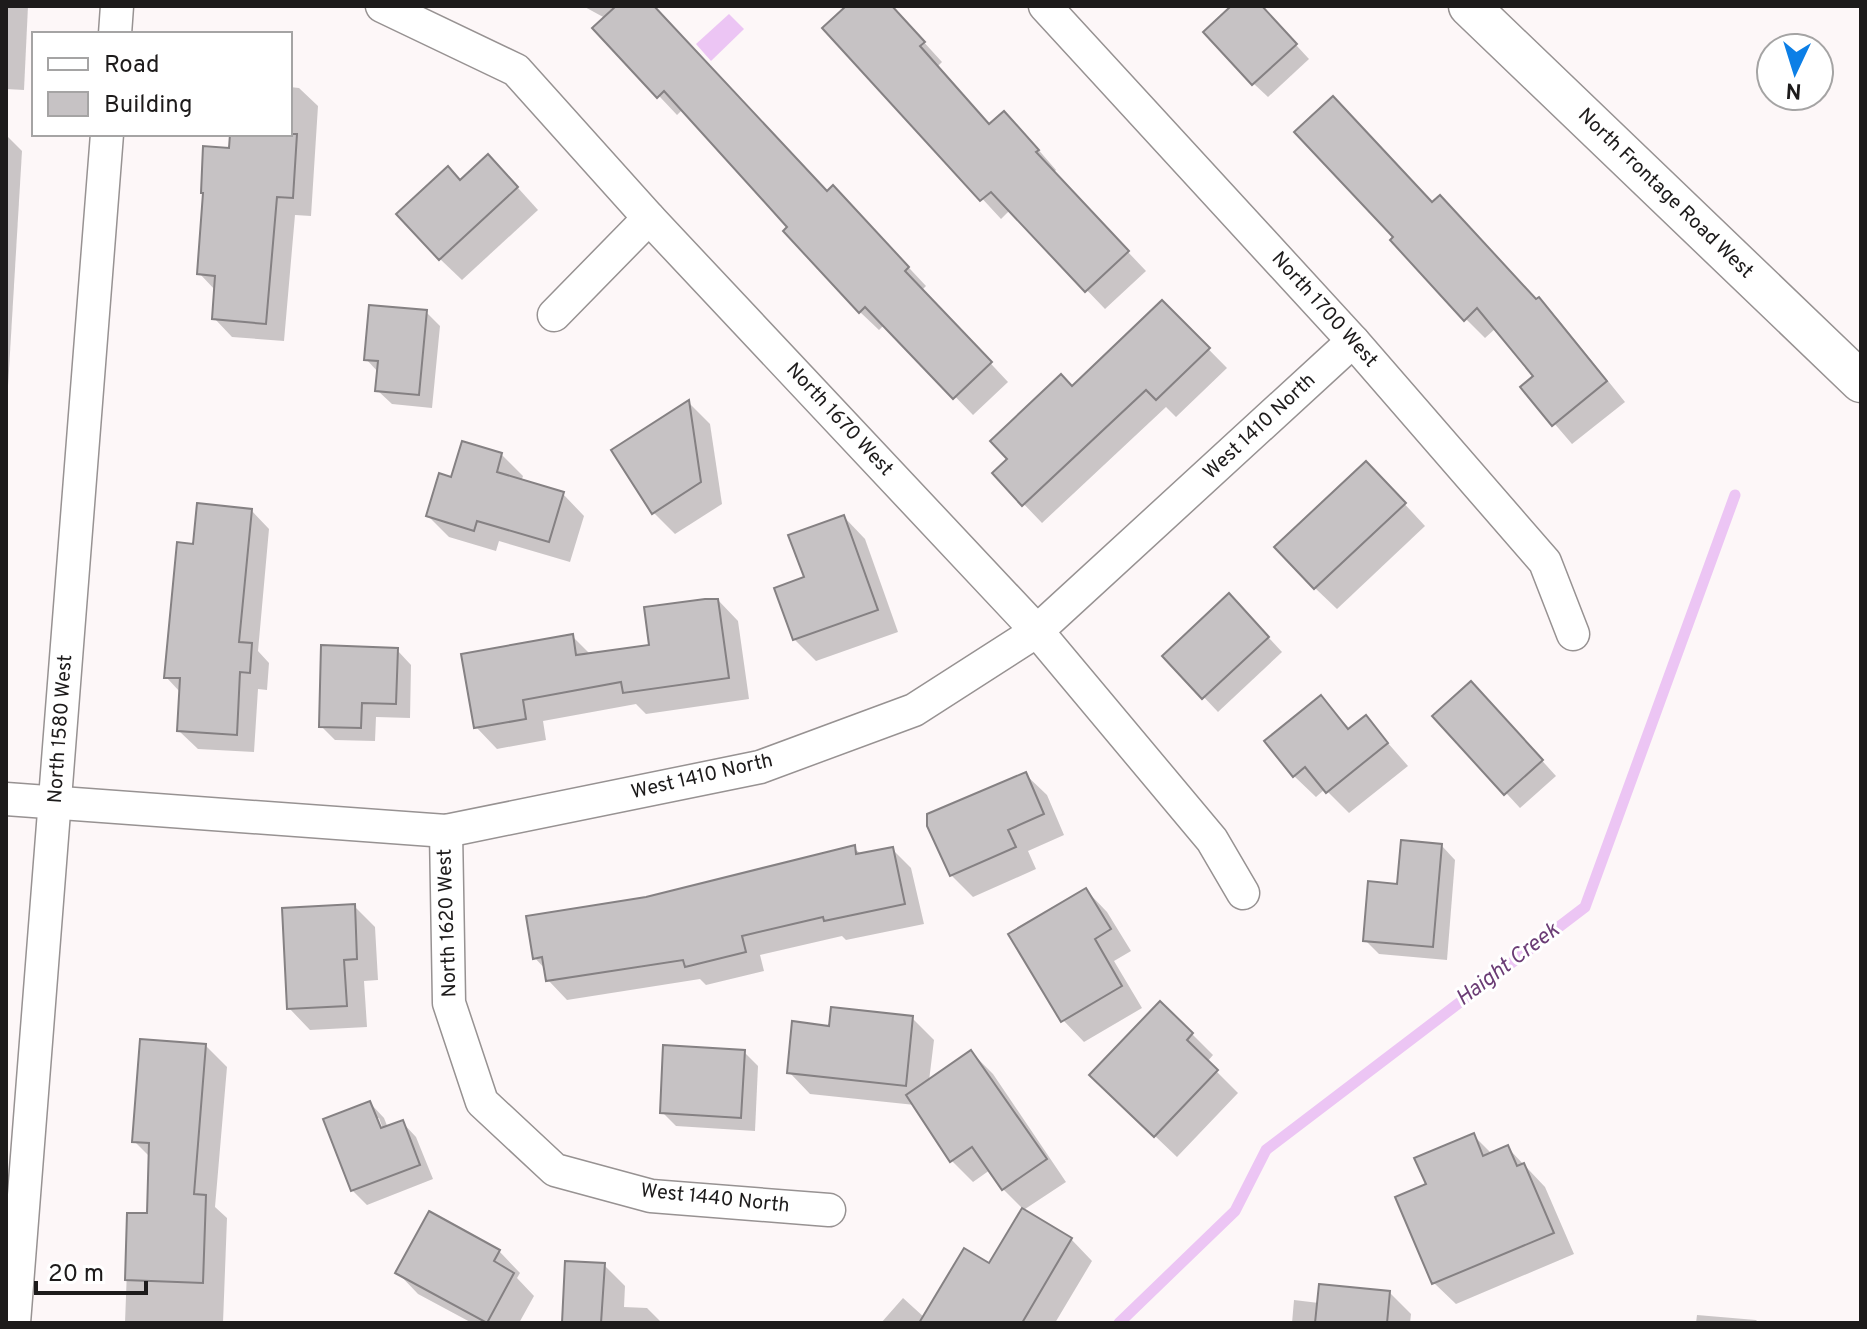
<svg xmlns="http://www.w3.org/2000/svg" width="1867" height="1329" viewBox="0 0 1867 1329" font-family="Overpass,sans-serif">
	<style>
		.water { fill: #ecc5f4 }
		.shadow { fill: #0003; fill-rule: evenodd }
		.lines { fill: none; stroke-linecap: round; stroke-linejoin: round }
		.stream { stroke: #ecc5f4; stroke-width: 11 }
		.building { fill: #c6c2c4; stroke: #858183; stroke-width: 2 }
		.minor-casing { stroke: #979292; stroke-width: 35 }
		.tertiary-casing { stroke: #979292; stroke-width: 43 }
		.minor { stroke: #fff; stroke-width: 32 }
		.tertiary { stroke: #fff; stroke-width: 40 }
		.labels { text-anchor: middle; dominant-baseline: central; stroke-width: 6; stroke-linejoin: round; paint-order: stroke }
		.street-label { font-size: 20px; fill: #1d1b1b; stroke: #fff }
		.water-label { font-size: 22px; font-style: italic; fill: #6b3c75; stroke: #fff }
	</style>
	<rect width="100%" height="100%" fill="#fdf7f8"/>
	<path class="water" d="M729,14L744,29L711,61L696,44Z"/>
	<g class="shadow">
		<path d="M6,6H28L24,90L6,89Z"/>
		<path d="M583,6H652L827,193L851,206L926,286L922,290L1008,382L973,415L885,324L879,330L860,312L786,231L790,227L683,109L677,115L595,28L605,18Z"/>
		<path d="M849,6H891L942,62L938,66L990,125L1023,132L1056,170L1053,173L1146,271L1105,309L1010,210L1001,219L825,28Z"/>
		<path d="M1234,6H1260L1309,59L1268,97L1253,83Z"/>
		<path d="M290,87L299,88L318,106L311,216L295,215L284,341L232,337L214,318L216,291L199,273L231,150L232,134H290Z"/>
		<path d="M6,135L22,151L6,420Z"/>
		<path d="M509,178L538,210L462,280L440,259Z"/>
		<path d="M1433,204L1558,319L1625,402L1572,444L1523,387L1536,377L1496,328L1485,338L1466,319Z"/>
		<path d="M1162,302L1227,368L1176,417L1166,407L1042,523L995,474L1073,388Z"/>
		<path d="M426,312L440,326L432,408L392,404L377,390L379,373L366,359Z"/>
		<path d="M689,403L710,424L722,504L675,534L654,513Z"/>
		<path d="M501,454L523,476L521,482L563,494L584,516L570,562L499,541L496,551L449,537L428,516L453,479Z"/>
		<path d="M1387,485L1425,526L1337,609L1315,588Z"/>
		<path d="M251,510L269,529L258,651L269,663L267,690L258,689L254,752L198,749L179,731L181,693L166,677L195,546Z"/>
		<path d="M844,517L865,539L898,632L816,661L794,639L806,578Z"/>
		<path d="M717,599L738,621L749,699L646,714L636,704L543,721L546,740L497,749L476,727L572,636L591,655L651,647Z"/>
		<path d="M1243,610L1282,652L1218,712L1165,656Z"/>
		<path d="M397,650L411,665L410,718L376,717L375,741L335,740L321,726Z"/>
		<path d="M1321,698L1351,730L1366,718L1408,766L1349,813L1325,789L1316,797L1294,776Z"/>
		<path d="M1485,698L1556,776L1520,808L1435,716Z"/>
		<path d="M1025,774L1047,795L1064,835L1028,851L1036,869L973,897L951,875Z"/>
		<path d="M1441,845L1455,860L1447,960L1379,954L1365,940L1399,886Z"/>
		<path d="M854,848L862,855L892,849L911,868L924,924L846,940L842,936L760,955L764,971L706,985L700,979L567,1000L548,980L546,970L535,958L646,899Z"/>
		<path d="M1086,890L1107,912L1131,951L1114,961L1142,1008L1084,1042L1063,1020Z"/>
		<path d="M354,906L375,927L378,980L364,981L367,1027L310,1030L289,1008Z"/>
		<path d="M912,1018L934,1040L929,1081L971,1052L993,1074L1066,1182L1022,1211L1071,1239L1092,1261L1055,1323H881L903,1298L925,1318L990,1266L1023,1209L1003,1189L990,1170L973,1182L952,1161L915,1105L810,1094L789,1072L830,1028Z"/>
		<path d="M1192,1034L1213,1055L1207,1062L1238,1093L1177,1157L1113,1096Z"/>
		<path d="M206,1046L227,1067L215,1207L227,1218L223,1323H125L129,1215H149L151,1158L134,1141Z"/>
		<path d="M744,1052L758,1066L755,1131L676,1126L662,1112Z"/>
		<path d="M370,1103L384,1118L388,1128L402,1122L416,1137L433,1179L367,1205L352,1190ZM374,1118H379L386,1137Z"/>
		<path d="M1473,1135L1492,1154L1508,1148L1545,1187L1574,1254L1456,1304L1434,1283L1398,1198L1428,1185Z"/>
		<path d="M499,1251L520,1273L517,1278L534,1296L519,1323H472L418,1294L397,1272Z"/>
		<path d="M604,1265L625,1286L624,1307L647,1308L662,1323H564Z"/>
		<path d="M1389,1292L1411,1314L1410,1323H1292L1294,1300L1319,1303Z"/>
		<path d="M1697,1315L1756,1320L1759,1323H1696Z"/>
	</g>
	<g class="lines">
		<path class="stream" d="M1119,1323L1235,1211L1266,1150L1585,907L1735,495"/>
	</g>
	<g class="building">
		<path d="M616,6H654L827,191L833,185L909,267L905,271L992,362L953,399L865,307L859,313L783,231L787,227L664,91L657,98L592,28Z"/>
		<path d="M846,6H892L925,42L920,46L989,124L1004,111L1039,150L1036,152L1129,251L1085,292L991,192L980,201L822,28Z"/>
		<path d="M1231,6H1262L1297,44L1252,85L1203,32Z"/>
		<path d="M1333,96L1432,202L1440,195L1536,299L1539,297L1607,381L1552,426L1520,387L1533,376L1477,308L1464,321L1390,240L1393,237L1294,132Z"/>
		<path d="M230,134H297L293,198L277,197L266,324L212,319L215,276L197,274L203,193H201L203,146L229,148Z"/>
		<path d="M488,154L518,187L439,260L396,214L448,166L460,180Z"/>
		<path d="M1162,300L1210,348L1156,400L1146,390L1022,506L992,473L1007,459L990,441L1061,374L1072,386Z"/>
		<path d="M369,305L427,310L419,395L375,391L378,361L364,360Z"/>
		<path d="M689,400L701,482L652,514L611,450Z"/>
		<path d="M462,441L502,453L497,472L564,492L549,542L477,521L474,531L426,516L439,473L451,477Z"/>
		<path d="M1366,461L1406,503L1314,589L1274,547Z"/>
		<path d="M197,503L252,509L239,642L252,643L250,673L240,672L237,735L177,731L180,678H164L177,542L193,544Z"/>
		<path d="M844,515L878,610L793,640L774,588L804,577L788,535Z"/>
		<path d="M1229,593L1269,637L1202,699L1162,656Z"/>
		<path d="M705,599H718L729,678L623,693L621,682L523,700L526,719L474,728L461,654L573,634L576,655L649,645L644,607Z"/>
		<path d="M321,645L398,648L396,704L362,703L361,728L319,727Z"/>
		<path d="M1471,681L1543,760L1504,795L1432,716Z"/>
		<path d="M1321,695L1348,729L1366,715L1388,743L1326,793L1305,767L1293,777L1264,741Z"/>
		<path d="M1026,772L1044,814L1008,830L1016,847L950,876L927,826V814Z"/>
		<path d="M1401,840L1442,844L1433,947L1363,941L1368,881L1397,884Z"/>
		<path d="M855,845L856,854L893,847L905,904L824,921L823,917L742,936L746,952L685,967L683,960L546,981L542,957L533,959L526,916L646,897Z"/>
		<path d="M1086,888L1111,929L1095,939L1122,986L1061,1022L1008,934Z"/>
		<path d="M355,904L357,959L344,960L347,1006L287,1009L282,908Z"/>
		<path d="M1160,1001L1193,1033L1187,1040L1218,1070L1154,1137L1089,1075Z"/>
		<path d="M831,1007L913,1016L906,1086L787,1073L792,1021L829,1026Z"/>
		<path d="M140,1039L206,1044L194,1194L206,1195L203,1283L125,1280L127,1213H147L149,1143L132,1142Z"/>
		<path d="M663,1045L745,1050L741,1118L660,1113Z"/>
		<path d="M971,1050L1047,1159L1002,1190L972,1147L950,1162L906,1095Z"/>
		<path d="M370,1101L381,1128L403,1120L420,1165L351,1191L323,1119Z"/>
		<path d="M1474,1133L1483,1156L1508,1145L1517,1166L1524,1163L1554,1233L1432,1284L1395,1197L1426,1184L1414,1158Z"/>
		<path d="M1022,1208L1072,1238L1022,1323H919L964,1248L989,1263Z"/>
		<path d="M429,1211L500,1250L494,1261L514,1273L487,1323L395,1273Z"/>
		<path d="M565,1261L605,1263L601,1323H562Z"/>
		<path d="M1319,1284L1390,1291L1387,1323H1315Z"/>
	</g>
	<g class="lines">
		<defs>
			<g id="minor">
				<path d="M382,6L516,70L649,218L1037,631L1212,840L1243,893"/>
				<path d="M1045,6L1353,341L1545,562L1573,634"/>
				<path d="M115,34L117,6"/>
				<path d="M554,315L649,218"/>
				<path d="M6,799L446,831L760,767L914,710L1037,631L1353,341"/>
				<path d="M446,831L449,1003L482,1102L555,1170L651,1196L829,1210"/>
				<path d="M14,1323L107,134"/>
			</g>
			<path id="tertiary" d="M1469,6L1861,382"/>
		</defs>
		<use href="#minor" class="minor-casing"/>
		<use href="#tertiary" class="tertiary-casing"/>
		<use href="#minor" class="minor"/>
		<use href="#tertiary" class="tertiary"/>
	</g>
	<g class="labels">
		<g class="street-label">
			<text transform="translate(1665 194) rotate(44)">North Frontage Road West</text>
			<text transform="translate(1324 310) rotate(48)">North 1700 West</text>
			<text transform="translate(839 420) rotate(47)">North 1670 West</text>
			<text transform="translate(1260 427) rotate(-43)">West 1410 North</text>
			<text transform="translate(61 729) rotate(-86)">North 1580 West</text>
			<text transform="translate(702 777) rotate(-13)">West 1410 North</text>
			<text transform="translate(448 923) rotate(-92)">North 1620 West</text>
			<text transform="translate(715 1199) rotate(6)">West 1440 North</text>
		</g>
		<g class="water-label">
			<text transform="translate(1508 965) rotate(-37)">Haight Creek</text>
		</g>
	</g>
	<rect width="1867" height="1329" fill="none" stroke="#1d1b1b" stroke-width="16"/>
	<rect x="32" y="32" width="260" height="104" fill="#ffffff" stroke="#a5a4a4" stroke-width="2"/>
	<rect x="48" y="58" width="40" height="12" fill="#ffffff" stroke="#a5a4a4" stroke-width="2"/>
	<text x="104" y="72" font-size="24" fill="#1d1b1b">Road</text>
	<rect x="48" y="92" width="40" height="24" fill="#c6c2c4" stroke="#a5a4a4" stroke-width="2"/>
	<text x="104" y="112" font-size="24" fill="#1d1b1b">Building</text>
	<g transform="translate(1795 72) rotate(184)"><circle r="38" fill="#ffffff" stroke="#a5a4a4" stroke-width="2"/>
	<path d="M0-6L14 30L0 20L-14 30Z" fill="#0c7fe6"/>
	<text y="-12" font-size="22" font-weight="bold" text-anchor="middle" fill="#1d1b1b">N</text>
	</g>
	<path d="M36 1281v12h110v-12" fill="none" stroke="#1d1b1b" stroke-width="4"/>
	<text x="48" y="1281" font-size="24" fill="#1d1b1b" stroke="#ffffff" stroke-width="6" paint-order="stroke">20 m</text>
</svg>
